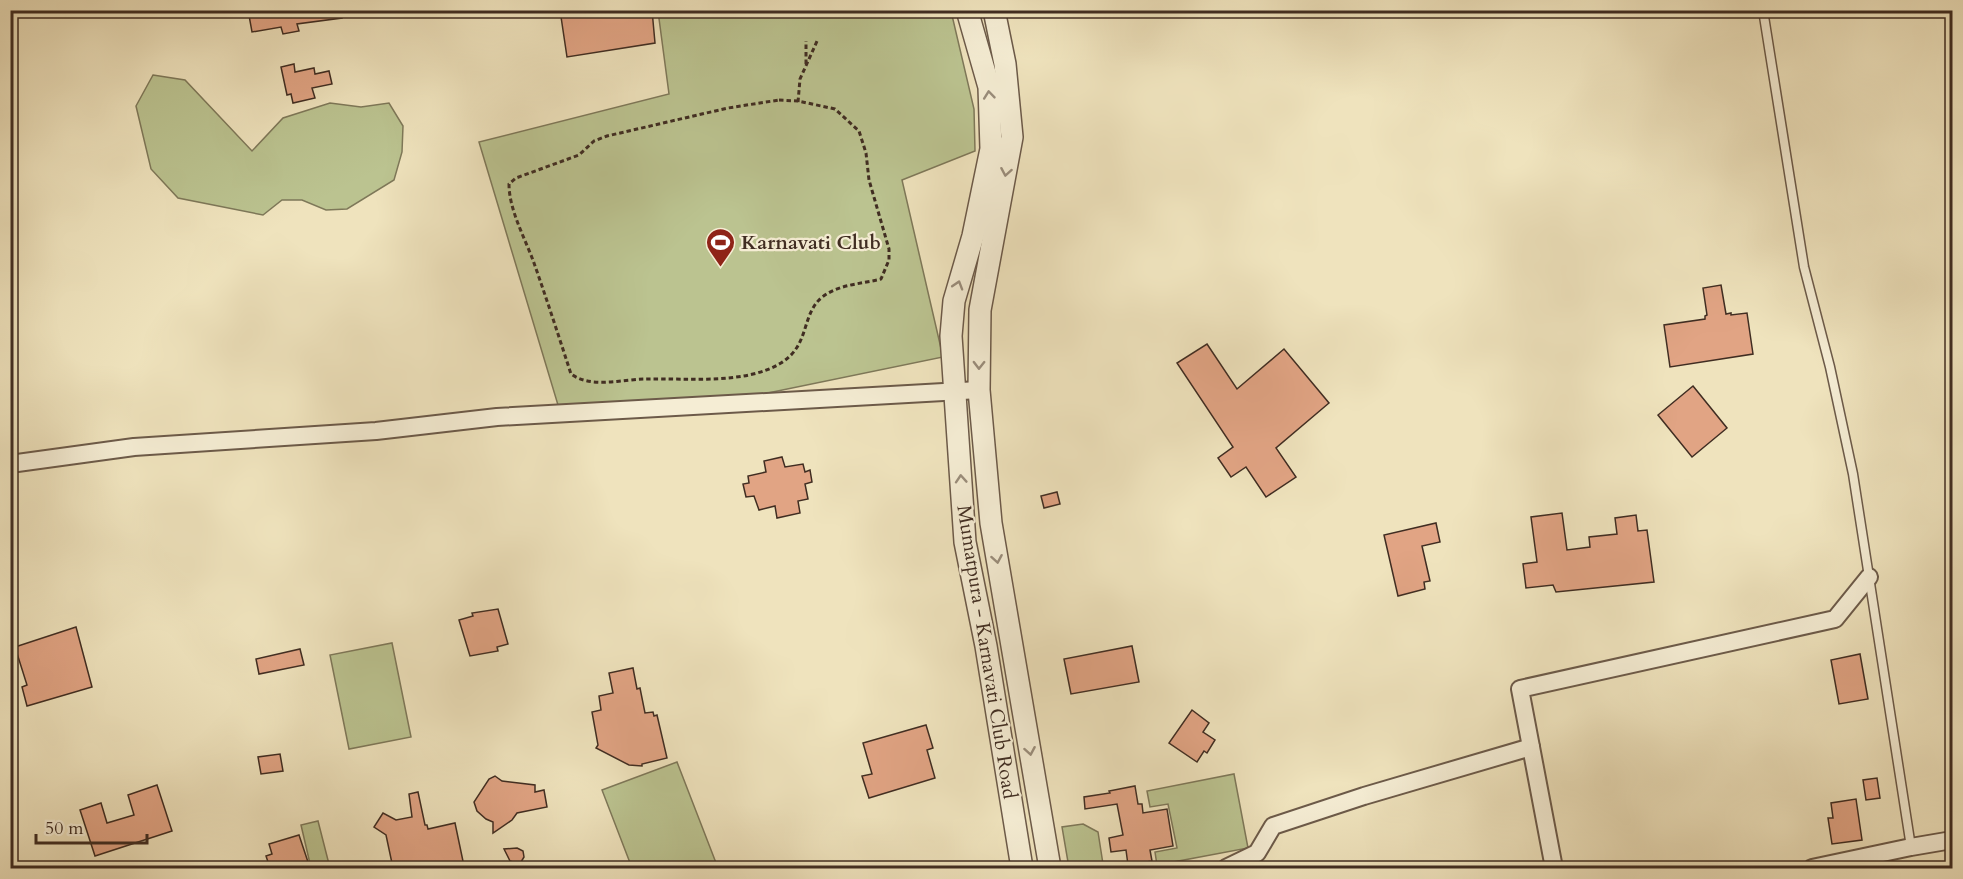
<svg xmlns="http://www.w3.org/2000/svg" width="1963" height="879" viewBox="0 0 1963 879" font-family="Cardo,serif">
	<style>
		.green { fill: #bbc390; stroke: #7e7859; stroke-width: 1.5 }
		.building { fill: #e1a484; stroke: #402d22; stroke-width: 1.5 }
		.lines { fill: none; stroke-linecap: round; stroke-linejoin: round }
		.service-casing { stroke: #6c5a49; stroke-width: 11 }
		.minor-casing { stroke: #6c5a49; stroke-width: 20 }
		.tertiary-casing { stroke: #6c5a49; stroke-width: 24 }
		.path { stroke: #402d22; stroke-width: 3; stroke-dasharray: 4.5 3; stroke-linecap: butt }
		.service { stroke: #f5edd4; stroke-width: 8 }
		.minor { stroke: #f5edd4; stroke-width: 16 }
		.tertiary { stroke: #f5edd4; stroke-width: 21 }
		.oneway { stroke: #9a8d7b }
		.labels { text-anchor: middle; dominant-baseline: central; stroke-width: 4.5; stroke-linejoin: round; paint-order: stroke }
		.poi-label { font-size: 20px; font-weight: bold; fill: #402d22; stroke: #f5edd4; text-anchor: start }
		.street-label { font-size: 20px; fill: #402d22; stroke: #f5edd4 }
	</style>
	<rect width="100%" height="100%" fill="#efe3bd"/>
	<filter id="stains"><feTurbulence type="fractalNoise" baseFrequency=".00333" numOctaves="4"/><feColorMatrix values="0 0 0 0 .2 0 0 0 0 .09 0 0 0 0 .02 0 0 0 .5 -.17"/></filter>
	<radialGradient id="worn" r=".72"><stop offset=".6" stop-color="#630" stop-opacity="0"/><stop offset="1" stop-color="#630" stop-opacity=".3"/></radialGradient>
	<g class="green">
		<path d="M658,11H951L974,109L975,151L902,180L943,357L763,394L558,405L479,142L669,94Z"/>
		<path d="M153,75L185,80L252,151L283,118L330,103L361,107L389,103L403,126L402,152L394,180L347,209L326,210L302,200H282L263,215L178,198L151,169L136,106Z"/>
		<path d="M392,643L411,737L349,749L330,655Z"/>
		<path d="M677,762L718,868H632L602,790Z"/>
		<path d="M1234,774L1248,848L1157,865L1155,852L1177,848L1168,804L1150,807L1147,791Z"/>
		<path d="M318,821L330,868H311L301,825Z"/>
		<path d="M1083,824L1098,832L1103,864L1099,868H1069L1062,827Z"/>
	</g>
	<g class="building">
		<path d="M248,10H341L342,18L297,24L299,31L283,34L281,27L252,32Z"/>
		<path d="M560,10H652L655,43L567,57Z"/>
		<path d="M294,64L295,72L314,68L315,74L329,71L332,84L312,88L315,98L293,103L291,94L287,95L281,67Z"/>
		<path d="M1721,285L1726,314L1731,313V315L1747,313L1753,354L1670,367L1664,325L1705,319V316L1707,315L1703,288Z"/>
		<path d="M1207,344L1237,389L1284,349L1329,403L1276,448L1296,477L1266,497L1246,467L1231,477L1218,458L1233,447L1177,363Z"/>
		<path d="M1693,386L1727,428L1692,457L1658,415Z"/>
		<path d="M782,457L785,467L803,464L805,472L810,470L812,482L805,484L808,499L798,501L800,513L777,518L775,506L759,510L754,496L746,497L743,484L749,483L748,476L766,472L764,461Z"/>
		<path d="M1057,492L1060,504L1044,508L1041,496Z"/>
		<path d="M1562,513L1567,550L1590,547L1589,537L1617,534L1615,518L1636,515L1638,531L1647,530L1654,582L1556,592L1553,585L1526,588L1523,564L1537,562L1531,517Z"/>
		<path d="M1436,523L1440,542L1422,546L1430,581L1424,582L1425,589L1398,596L1384,535Z"/>
		<path d="M498,609L508,644L497,647L498,651L470,656L459,620L473,616L472,613Z"/>
		<path d="M76,627L92,687L27,706L22,687L27,685L15,647Z"/>
		<path d="M1132,646L1139,682L1071,694L1064,659Z"/>
		<path d="M300,649L304,665L259,674L256,659Z"/>
		<path d="M1860,654L1868,699L1839,704L1831,660Z"/>
		<path d="M633,668L637,689L640,688L645,713L653,712L654,716L657,715L667,758L642,764V766L629,765L596,748L598,745L592,712L601,710L599,696L613,693L609,673Z"/>
		<path d="M1192,710L1209,723L1203,732L1215,740L1207,753L1204,751L1197,762L1169,743Z"/>
		<path d="M926,725L933,748L927,750L935,778L869,798L862,776L872,774L863,743Z"/>
		<path d="M280,754L283,771L261,774L258,757Z"/>
		<path d="M495,776L502,781L535,785V792L544,790L547,807L517,813L512,820L493,833V822L486,819L477,811L474,802L489,779Z"/>
		<path d="M1877,778L1880,798L1866,800L1863,780Z"/>
		<path d="M157,785L172,831L95,856L80,810L101,803L107,823L134,815L128,795Z"/>
		<path d="M1135,786L1138,804H1142L1143,813L1167,809L1173,846L1150,850L1152,861L1128,865L1126,850L1111,852L1109,838L1123,835L1117,804L1085,809L1084,797L1110,793L1109,791Z"/>
		<path d="M418,792L425,825H427L428,829L455,823L464,866L454,868H393L386,835L374,827L383,813L396,820L412,817L409,794Z"/>
		<path d="M1856,799L1862,840L1832,844L1828,818H1833L1831,803Z"/>
		<path d="M299,835L310,868H270L266,856L272,854L269,844Z"/>
		<path d="M517,848L523,851L524,857L521,862L516,863L510,861L504,849Z"/>
	</g>
	<g class="lines">
		<defs>
			<path id="service" d="M1763,10L1804,267L1830,367L1853,474L1911,847"/>
			<g id="minor">
				<path d="M10,464L134,447L376,431L497,417L979,390"/>
				<path d="M1226,868L1257,853L1273,826L1364,796L1531,747"/>
				<path d="M1554,868L1520,689L1835,619L1869,577"/>
				<path d="M1812,868L1911,847L1952,840"/>
			</g>
			<g id="tertiary">
				<path d="M967,10L989,87L991,149L973,236L954,301L951,336L965,542L986,646L1022,868"/>
				<path d="M994,10L1005,64L1012,137L980,310L979,390L991,523L1050,868"/>
			</g>
		</defs>
		<use href="#service" class="service-casing"/>
		<use href="#minor" class="minor-casing"/>
		<use href="#tertiary" class="tertiary-casing"/>
		<g class="path">
			<path d="M806,64V41"/>
			<path d="M779,100L798,101L835,109L859,131L866,153L869,180L889,249V260L881,279C862,284 838,284 821,298C801,316 810,345 781,363C745,385 687,378 646,379C622,379 592,389 571,374C559,337 547,300 534,263C525,238 509,210 509,184L516,178L579,155L594,141L607,136L728,108Z"/>
			<path d="M798,102L800,79L818,39"/>
		</g>
		<use href="#service" class="service"/>
		<use href="#minor" class="minor"/>
		<use href="#tertiary" class="tertiary"/>
	</g>
	<defs><path id="oneway-chevron" d="M-2-3.5L2.5 0L-2 3.5" fill="none" stroke-width="1.6" stroke-linecap="round" stroke-linejoin="round" transform="scale(1.5)"/></defs>
	<g class="oneway">
		<use href="#oneway-chevron" transform="translate(989 95) rotate(-96)"/>
		<use href="#oneway-chevron" transform="translate(1006 172) rotate(100)"/>
		<use href="#oneway-chevron" transform="translate(958 285) rotate(-73)"/>
		<use href="#oneway-chevron" transform="translate(979 365) rotate(91)"/>
		<use href="#oneway-chevron" transform="translate(961 479) rotate(-94)"/>
		<use href="#oneway-chevron" transform="translate(997 559) rotate(80)"/>
		<use href="#oneway-chevron" transform="translate(1030 751) rotate(80)"/>
	</g>
	<defs>
		<symbol id="stadium-pin" viewBox="-11 -11 22 30"><path d="M0 17L-7.5 6A9.5 9.5 0 1 1 7.5 6Z" fill="#8f2418" stroke="#f5edd4"/><path d="M0-5a6.5 5 0 1 0 0 10a6.5 5 0 1 0 0-10ZM-3.5-1.8h7v3.6h-7Z" fill="#fff"/></symbol>
	</defs>
	<g fill-rule="evenodd">
		<use href="#stadium-pin" x="704" y="226" width="33" height="45"/>
	</g>
	<g class="labels">
		<g class="poi-label">
			<text x="741" y="242">Karnavati Club</text>
		</g>
		<g class="street-label">
			<text transform="translate(987 652) rotate(81)">Mumatpura - Karnavati Club Road</text>
		</g>
	</g>
	<rect width="1963" height="879" fill="none" stroke="#efe3bd" stroke-width="36"/>
	<rect x="12" y="12" width="1939" height="855" fill="none" stroke="#402d22" stroke-width="3"/>
	<rect x="18" y="18" width="1927" height="843" fill="none" stroke="#402d22" stroke-width="1.5"/>
	<path d="M36 834v9h111v-9" fill="none" stroke="#402d22" stroke-width="3"/>
	<text x="45" y="834" font-size="18" fill="#402d22" stroke="#f5edd4" stroke-width="4.5" paint-order="stroke">50 m</text>
	<rect width="100%" height="100%" filter="url(#stains)"/>
	<rect width="100%" height="100%" fill="url(#worn)"/>
</svg>
